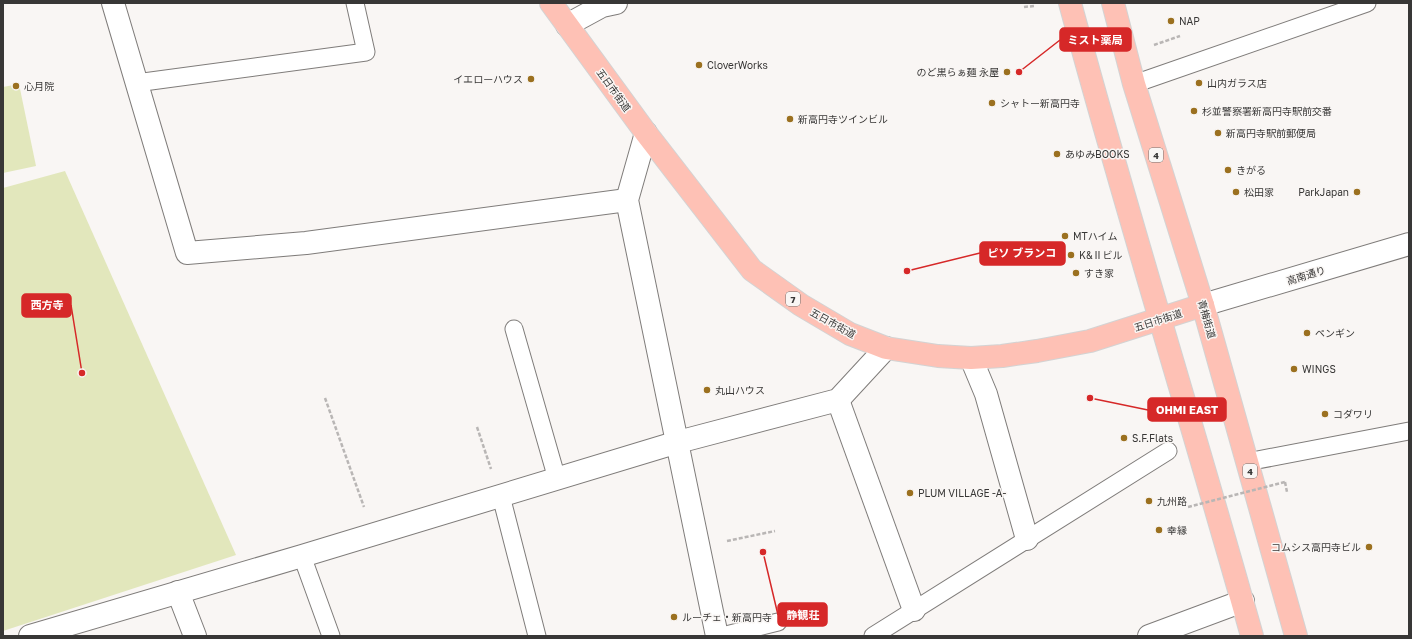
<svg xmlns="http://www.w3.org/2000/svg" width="1412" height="639" viewBox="0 0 1412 639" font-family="'Golos Text','Noto Sans JP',sans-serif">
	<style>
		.green { fill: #e2e7bc }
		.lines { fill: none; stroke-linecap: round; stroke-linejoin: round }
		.lane-casing { stroke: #7f7c7a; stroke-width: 19 }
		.street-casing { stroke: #7f7c7a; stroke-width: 24 }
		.secondary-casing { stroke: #7f7c7a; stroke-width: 24 }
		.primary-casing { stroke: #d3d3d3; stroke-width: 24 }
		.path { stroke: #b9b6b5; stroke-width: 2.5; stroke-dasharray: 4 2; stroke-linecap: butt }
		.lane { stroke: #fff; stroke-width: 17 }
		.street { stroke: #fff; stroke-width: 22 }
		.secondary { stroke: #fff; stroke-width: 22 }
		.primary { stroke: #fec1b5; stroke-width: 22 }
		.path-bridge { stroke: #b9b6b5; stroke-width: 2.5; stroke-dasharray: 4 2; stroke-linecap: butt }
		.poi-dot { fill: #9b701f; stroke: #f9f6f4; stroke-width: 1.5 }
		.labels { text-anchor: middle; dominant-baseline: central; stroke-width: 3; stroke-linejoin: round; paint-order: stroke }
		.shield { fill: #f9f6f4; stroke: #72706f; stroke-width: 1 }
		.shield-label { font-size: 9px; font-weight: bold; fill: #383736 }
		.poi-label { font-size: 10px; fill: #383736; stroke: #f9f6f4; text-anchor: start }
		.street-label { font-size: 10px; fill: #383736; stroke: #f9f6f4 }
		.leader { fill: none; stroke: #d62828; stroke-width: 1.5 }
		.callout-dot { fill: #d62828; stroke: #f9f6f4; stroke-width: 1.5 }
		.callout { fill: #d62828; stroke: #d62828; stroke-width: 1.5 }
		.callout-label { font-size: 11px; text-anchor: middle; font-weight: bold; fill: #fff }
	</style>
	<rect width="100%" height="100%" fill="#f9f6f4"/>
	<g class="green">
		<path d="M19,84L36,166L3,173V87Z"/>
		<path d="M65,171L236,555L3,631V188Z"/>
	</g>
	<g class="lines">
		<defs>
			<g id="lane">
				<path d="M136,83L366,52L355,3"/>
				<path d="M1134,84L1367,3"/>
				<path d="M514,329L557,479"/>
				<path d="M1247,462L1409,431"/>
				<path d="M501,496L537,636"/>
				<path d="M302,556L331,636"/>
				<path d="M722,636L778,622"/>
				<path d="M873,636L1168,451"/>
			</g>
			<g id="street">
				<path d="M113,3L187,253L306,243L627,200"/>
				<path d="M567,25L602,6L616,3"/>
				<path d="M646,133L627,200L717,636"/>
				<path d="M971,358L986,394L1027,539"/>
				<path d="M838,400L914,610"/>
				<path d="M178,592L195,636"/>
				<path d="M30,636L302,556L678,442L838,400L886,348"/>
				<path d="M1149,636L1243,601"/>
			</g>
			<path id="secondary" d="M1203,305L1409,244"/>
			<g id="primary">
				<path d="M551,3L646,133L752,270L801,305L850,334L886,348L938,356L971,358L1002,356L1037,351L1090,341L1203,305"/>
				<path d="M1070,3C1127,215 1193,425 1252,636"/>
				<path d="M1113,3L1134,84L1203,305L1296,636"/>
			</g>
		</defs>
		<use href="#lane" class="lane-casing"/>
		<use href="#street" class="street-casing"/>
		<use href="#secondary" class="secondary-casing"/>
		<use href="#primary" class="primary-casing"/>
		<g class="path">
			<path d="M1024,7L1034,6"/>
			<path d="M1154,45L1180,36"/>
			<path d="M325,398L364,507"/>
			<path d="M477,427L491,469"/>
			<path d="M1285,482L1287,492"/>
			<path d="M727,541L775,531"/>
		</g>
		<use href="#lane" class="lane"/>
		<use href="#street" class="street"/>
		<use href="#secondary" class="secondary"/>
		<use href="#primary" class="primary"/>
		<path class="path-bridge" d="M1188,507L1285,482"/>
	</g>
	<g class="poi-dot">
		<circle cx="1171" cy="21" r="4"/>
		<circle cx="699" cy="65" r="4"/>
		<circle cx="1007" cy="72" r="4"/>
		<circle cx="531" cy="79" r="4"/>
		<circle cx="1199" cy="83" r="4"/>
		<circle cx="16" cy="86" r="4"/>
		<circle cx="992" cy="103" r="4"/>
		<circle cx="1194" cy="111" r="4"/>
		<circle cx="790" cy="119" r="4"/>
		<circle cx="1218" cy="133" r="4"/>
		<circle cx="1057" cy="154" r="4"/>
		<circle cx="1228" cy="170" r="4"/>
		<circle cx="1236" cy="192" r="4"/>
		<circle cx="1357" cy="192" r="4"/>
		<circle cx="1065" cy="236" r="4"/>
		<circle cx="1071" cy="255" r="4"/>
		<circle cx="1076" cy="273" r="4"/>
		<circle cx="1307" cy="333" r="4"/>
		<circle cx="1294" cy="369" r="4"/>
		<circle cx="707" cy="390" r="4"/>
		<circle cx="1325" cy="414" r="4"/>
		<circle cx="1124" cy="438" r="4"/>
		<circle cx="910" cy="493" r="4"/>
		<circle cx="1149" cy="501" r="4"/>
		<circle cx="1159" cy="530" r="4"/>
		<circle cx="1369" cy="547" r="4"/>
		<circle cx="674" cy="617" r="4"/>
	</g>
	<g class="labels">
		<g class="shield">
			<rect x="1149" y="148" width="14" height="14" rx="3"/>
			<rect x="786" y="292" width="14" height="14" rx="3"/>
			<rect x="1243" y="464" width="14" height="14" rx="3"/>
		</g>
		<g class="shield-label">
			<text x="1156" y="155">4</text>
			<text x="793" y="299">7</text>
			<text x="1250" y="471">4</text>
		</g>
		<g class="poi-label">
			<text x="1179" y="21">NAP</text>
			<text x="707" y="65">CloverWorks</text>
			<text x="999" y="72" text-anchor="end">のど黒らぁ麺 永屋</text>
			<text x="523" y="79" text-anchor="end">イエローハウス</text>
			<text x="1207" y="83">山内ガラス店</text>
			<text x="24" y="86">心月院</text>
			<text x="1000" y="103">シャトー新高円寺</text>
			<text x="1202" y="111">杉並警察署新高円寺駅前交番</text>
			<text x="798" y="119">新高円寺ツインビル</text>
			<text x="1226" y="133">新高円寺駅前郵便局</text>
			<text x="1065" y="154">あゆみBOOKS</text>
			<text x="1236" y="170">きがる</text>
			<text x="1244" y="192">松田家</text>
			<text x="1349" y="192" text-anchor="end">ParkJapan</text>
			<text x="1073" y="236">MTハイム</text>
			<text x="1079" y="255">K&amp;Ⅱビル</text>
			<text x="1084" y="273">すき家</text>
			<text x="1315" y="333">ペンギン</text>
			<text x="1302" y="369">WINGS</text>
			<text x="715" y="390">丸山ハウス</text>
			<text x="1333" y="414">コダワリ</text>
			<text x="1132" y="438">S.F.Flats</text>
			<text x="918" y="493">PLUM VILLAGE -A-</text>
			<text x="1157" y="501">九州路</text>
			<text x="1167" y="530">幸縁</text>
			<text x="1361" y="547" text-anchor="end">コムシス高円寺ビル</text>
			<text x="682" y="617">ルーチェ・新高円寺</text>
		</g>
		<g class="street-label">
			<text transform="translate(614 90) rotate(54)">五日市街道</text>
			<text transform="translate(1306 275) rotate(-17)">高南通り</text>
			<text transform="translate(1207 319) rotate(74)">青梅街道</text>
			<text transform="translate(1158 320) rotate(-18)">五日市街道</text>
			<text transform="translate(833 323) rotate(29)">五日市街道</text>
		</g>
	</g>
	<path class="leader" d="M1019 72L1060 40M907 271L980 253M82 373L71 305M1090 398L1148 410M763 552L778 615"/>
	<g class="callout-dot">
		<circle cx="1019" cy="72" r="4"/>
		<circle cx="907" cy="271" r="4"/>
		<circle cx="82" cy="373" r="4"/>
		<circle cx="1090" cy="398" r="4"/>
		<circle cx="763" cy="552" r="4"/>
	</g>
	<g class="callout">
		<rect x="1060" y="28" width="71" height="23" rx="4"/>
		<rect x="980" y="242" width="85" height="23" rx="4"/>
		<rect x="22" y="294" width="49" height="23" rx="4"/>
		<rect x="1148" y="398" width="78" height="23" rx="4"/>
		<rect x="778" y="603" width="49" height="23" rx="4"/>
	</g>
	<g class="callout-label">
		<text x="1095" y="44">ミスト薬局</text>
		<text x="1022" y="257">ピソ ブランコ</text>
		<text x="47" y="309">西方寺</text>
		<text x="1187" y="414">OHMI EAST</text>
		<text x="803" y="619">静観荘</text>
	</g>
	<rect width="1412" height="639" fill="none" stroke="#383736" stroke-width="8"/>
</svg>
